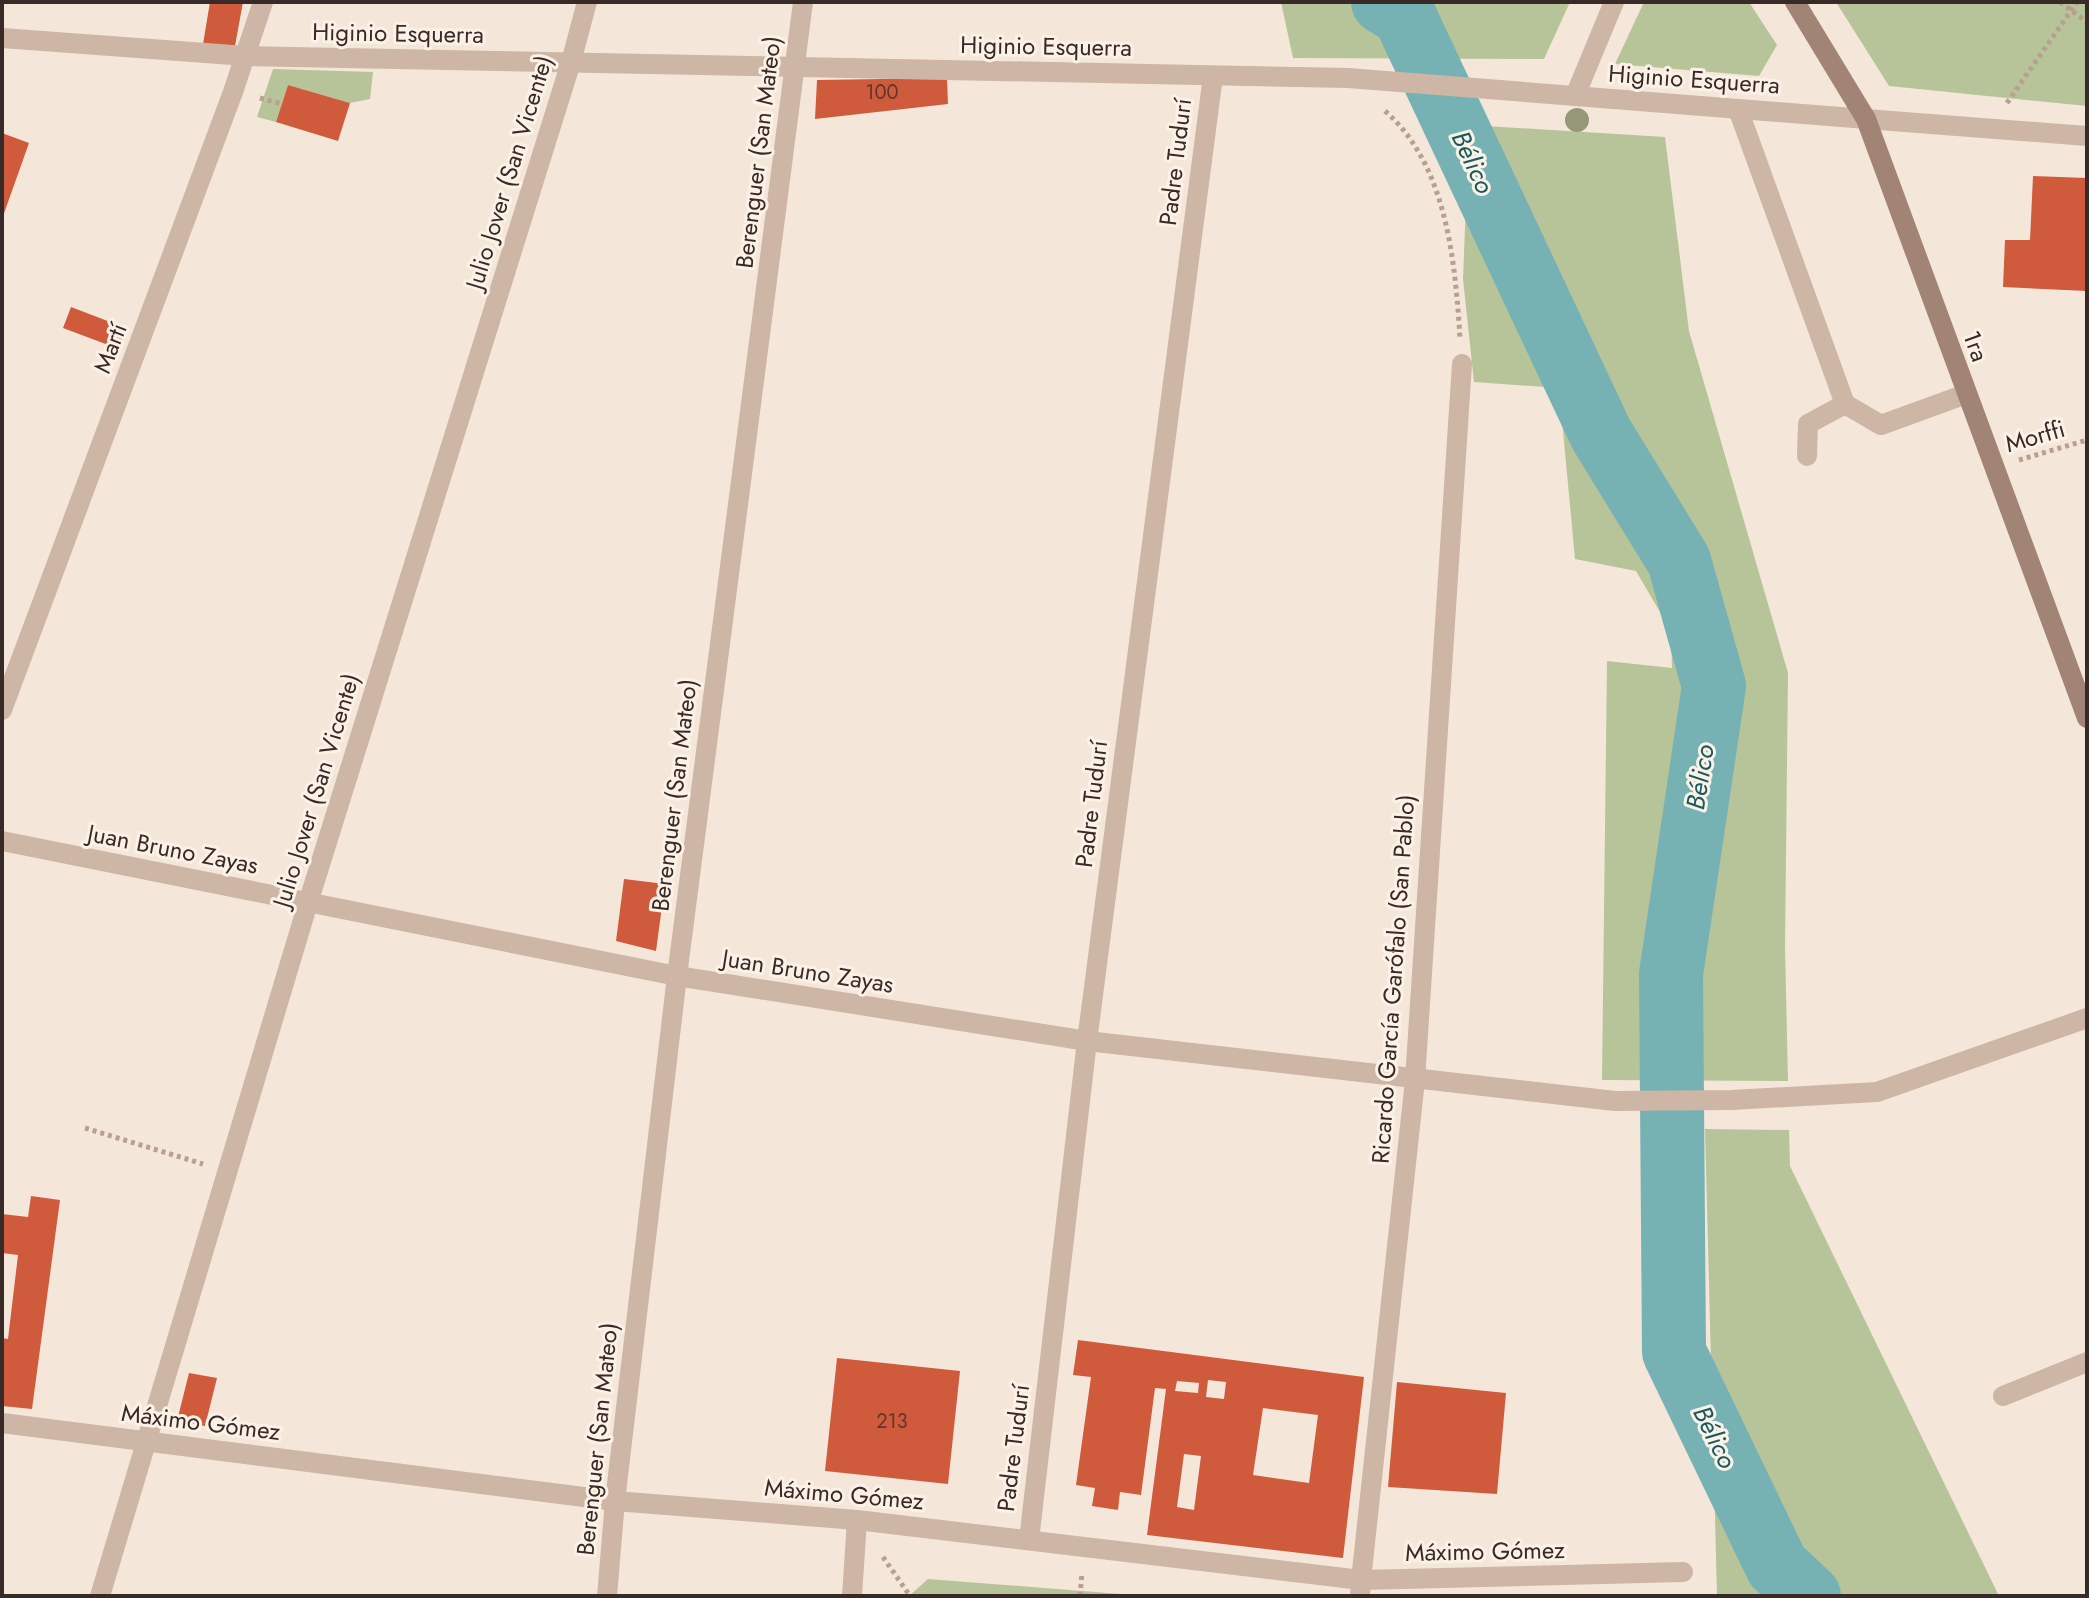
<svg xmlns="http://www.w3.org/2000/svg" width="2089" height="1598" viewBox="0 0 2089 1598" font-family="Jost,sans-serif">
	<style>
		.green { fill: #b7c499 }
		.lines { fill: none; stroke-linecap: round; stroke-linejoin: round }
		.stream { stroke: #76b2b3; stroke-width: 11 }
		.river { stroke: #76b2b3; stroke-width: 64 }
		.building { fill: #d05b3c; fill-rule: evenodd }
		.path { stroke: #b99f8f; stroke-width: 5; stroke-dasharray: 4 4; stroke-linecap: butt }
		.service { stroke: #cdb6a5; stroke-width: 20 }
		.minor { stroke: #cdb6a5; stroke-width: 20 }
		.tertiary { stroke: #cdb6a5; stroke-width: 20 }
		.secondary { stroke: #a18476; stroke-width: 20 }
		.tree { fill: #959878 }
		.labels { text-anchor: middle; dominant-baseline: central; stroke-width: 6; stroke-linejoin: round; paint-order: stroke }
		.number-label { font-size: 20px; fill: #5e372c }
		.street-label { font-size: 24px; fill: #382b27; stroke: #fbf1e7 }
		.water-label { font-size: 26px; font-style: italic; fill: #195a5d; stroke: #fbf1e7 }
	</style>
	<rect width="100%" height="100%" fill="#f4e7da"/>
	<g class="green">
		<path d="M1281,2H1570L1544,59L1293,58Z"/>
		<path d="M1644,2H1749L1777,45L1759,76L1615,64Z"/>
		<path d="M1836,2H2087V106L1889,86Z"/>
		<path d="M273,69L373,72L370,99L350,103L288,85L276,122L257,117Z"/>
		<path d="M1469,125L1665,137L1689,331L1788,673L1785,947L1788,1081L1602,1080L1607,661L1672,668L1671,631L1636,571L1575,559L1559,388L1474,382L1463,279Z"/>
		<path d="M1705,1129L1789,1130L1790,1166L1999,1596H1717Z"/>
		<path d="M928,1579L1146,1596H909Z"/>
	</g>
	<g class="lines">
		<path class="stream" d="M1399,2L1404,15"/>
		<path class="river" d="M1383,2L1404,15L1601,434L1679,561L1714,686L1671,974L1674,1352L1777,1566L1809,1596"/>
	</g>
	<g class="building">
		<path d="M210,2H243L235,46L203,44Z"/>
		<path d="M947,78L948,104L815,119L817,80Z"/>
		<path d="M288,85L350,103L338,141L276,122Z"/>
		<path d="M2,133L29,143L2,219Z"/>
		<path d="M2033,176L2087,178V291L2003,287L2005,240H2030Z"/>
		<path d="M71,307L126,328L119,349L63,328Z"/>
		<path d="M624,879L665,884L656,951L616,941Z"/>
		<path d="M31,1196L60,1200L32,1409L2,1406V1338L8,1339L18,1255L2,1253V1214L28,1217Z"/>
		<path d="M1078,1340L1364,1377L1343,1558L1147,1535L1166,1389L1155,1388L1141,1495L1120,1492L1118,1510L1092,1506L1095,1488L1076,1485L1091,1377L1073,1375ZM1208,1380L1226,1382L1224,1399L1206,1397ZM1177,1381L1199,1383L1198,1393L1175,1391ZM1263,1408L1318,1415L1309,1483L1253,1475ZM1184,1454L1201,1456L1194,1510L1177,1507Z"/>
		<path d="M837,1358L960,1371L948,1484L825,1471Z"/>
		<path d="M189,1373L217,1378L205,1426L177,1421Z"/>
		<path d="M1397,1382L1506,1393L1497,1494L1388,1487Z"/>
	</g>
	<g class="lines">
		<g class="path">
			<path d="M2060,2L2087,22"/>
			<path d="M260,98L282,104"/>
			<path d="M2007,103L2077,2"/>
			<path d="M1385,111C1447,165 1455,261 1460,338"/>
			<path d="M2019,460L2087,440"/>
			<path d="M85,1128L203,1164"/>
			<path d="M883,1557L910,1596"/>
			<path d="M1080,1596L1082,1573"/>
		</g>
		<path class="service" d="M2003,1396L2087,1362"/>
		<g class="minor">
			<path d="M2,38L246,56L1348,78L1866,119"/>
			<path d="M1575,96L1614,2"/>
			<path d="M1738,109L1845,404L1881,425L1966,394"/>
			<path d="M1462,364L1415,1080L1361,1580L1683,1572"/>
			<path d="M1807,456L1808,424L1845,404"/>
			<path d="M2,841L677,976L1087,1041L1615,1101L1732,1100L1877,1092L2087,1018"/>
			<path d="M1029,1540L1087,1041L1213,76"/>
			<path d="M100,1596L308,903L571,62L587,2"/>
			<path d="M607,1596L615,1501L677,976L803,2"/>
			<path d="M852,1596L857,1520"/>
		</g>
		<g class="tertiary">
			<path d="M1866,119L2087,136"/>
			<path d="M2,710L233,92L263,2"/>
			<path d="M2,1423L615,1501L857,1520L1361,1580L1360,1596"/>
		</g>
		<path class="secondary" d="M1795,2L1866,119L2087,718"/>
	</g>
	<circle class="tree" cx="1577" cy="120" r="12"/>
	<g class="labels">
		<g class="number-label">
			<text x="882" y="92">100</text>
			<text x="892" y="1421">213</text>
		</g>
		<g class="street-label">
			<text transform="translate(398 33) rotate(1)">Higinio Esquerra</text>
			<text transform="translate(1046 46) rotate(1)">Higinio Esquerra</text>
			<text transform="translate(1694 79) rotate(4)">Higinio Esquerra</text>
			<text transform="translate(758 152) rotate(-83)">Berenguer (San Mateo)</text>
			<text transform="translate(1175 162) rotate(-83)">Padre Tudurí</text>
			<text transform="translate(509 172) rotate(-73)">Julio Jover (San Vicente)</text>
			<text transform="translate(1976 346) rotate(70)">1ra</text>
			<text transform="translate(110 348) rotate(-69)">Martí</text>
			<text transform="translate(2035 436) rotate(-16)">Morffi</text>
			<text transform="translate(316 790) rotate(-73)">Julio Jover (San Vicente)</text>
			<text transform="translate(674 795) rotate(-83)">Berenguer (San Mateo)</text>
			<text transform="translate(1091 804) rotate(-83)">Padre Tudurí</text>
			<text transform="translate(173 849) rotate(11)">Juan Bruno Zayas</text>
			<text transform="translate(808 971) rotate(9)">Juan Bruno Zayas</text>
			<text transform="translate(1393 979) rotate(-86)">Ricardo García Garófalo (San Pablo)</text>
			<text transform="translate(201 1422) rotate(7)">Máximo Gómez</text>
			<text transform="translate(597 1439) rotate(-84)">Berenguer (San Mateo)</text>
			<text transform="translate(1013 1448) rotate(-83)">Padre Tudurí</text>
			<text transform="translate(844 1494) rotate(5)">Máximo Gómez</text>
			<text transform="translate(1485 1551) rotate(-1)">Máximo Gómez</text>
		</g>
		<g class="water-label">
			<text transform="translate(1473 162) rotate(65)">Bélico</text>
			<text transform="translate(1700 777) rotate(-81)">Bélico</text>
			<text transform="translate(1715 1437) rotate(64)">Bélico</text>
		</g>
	</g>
	<rect width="2089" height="1598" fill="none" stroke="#382b27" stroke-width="8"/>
</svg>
